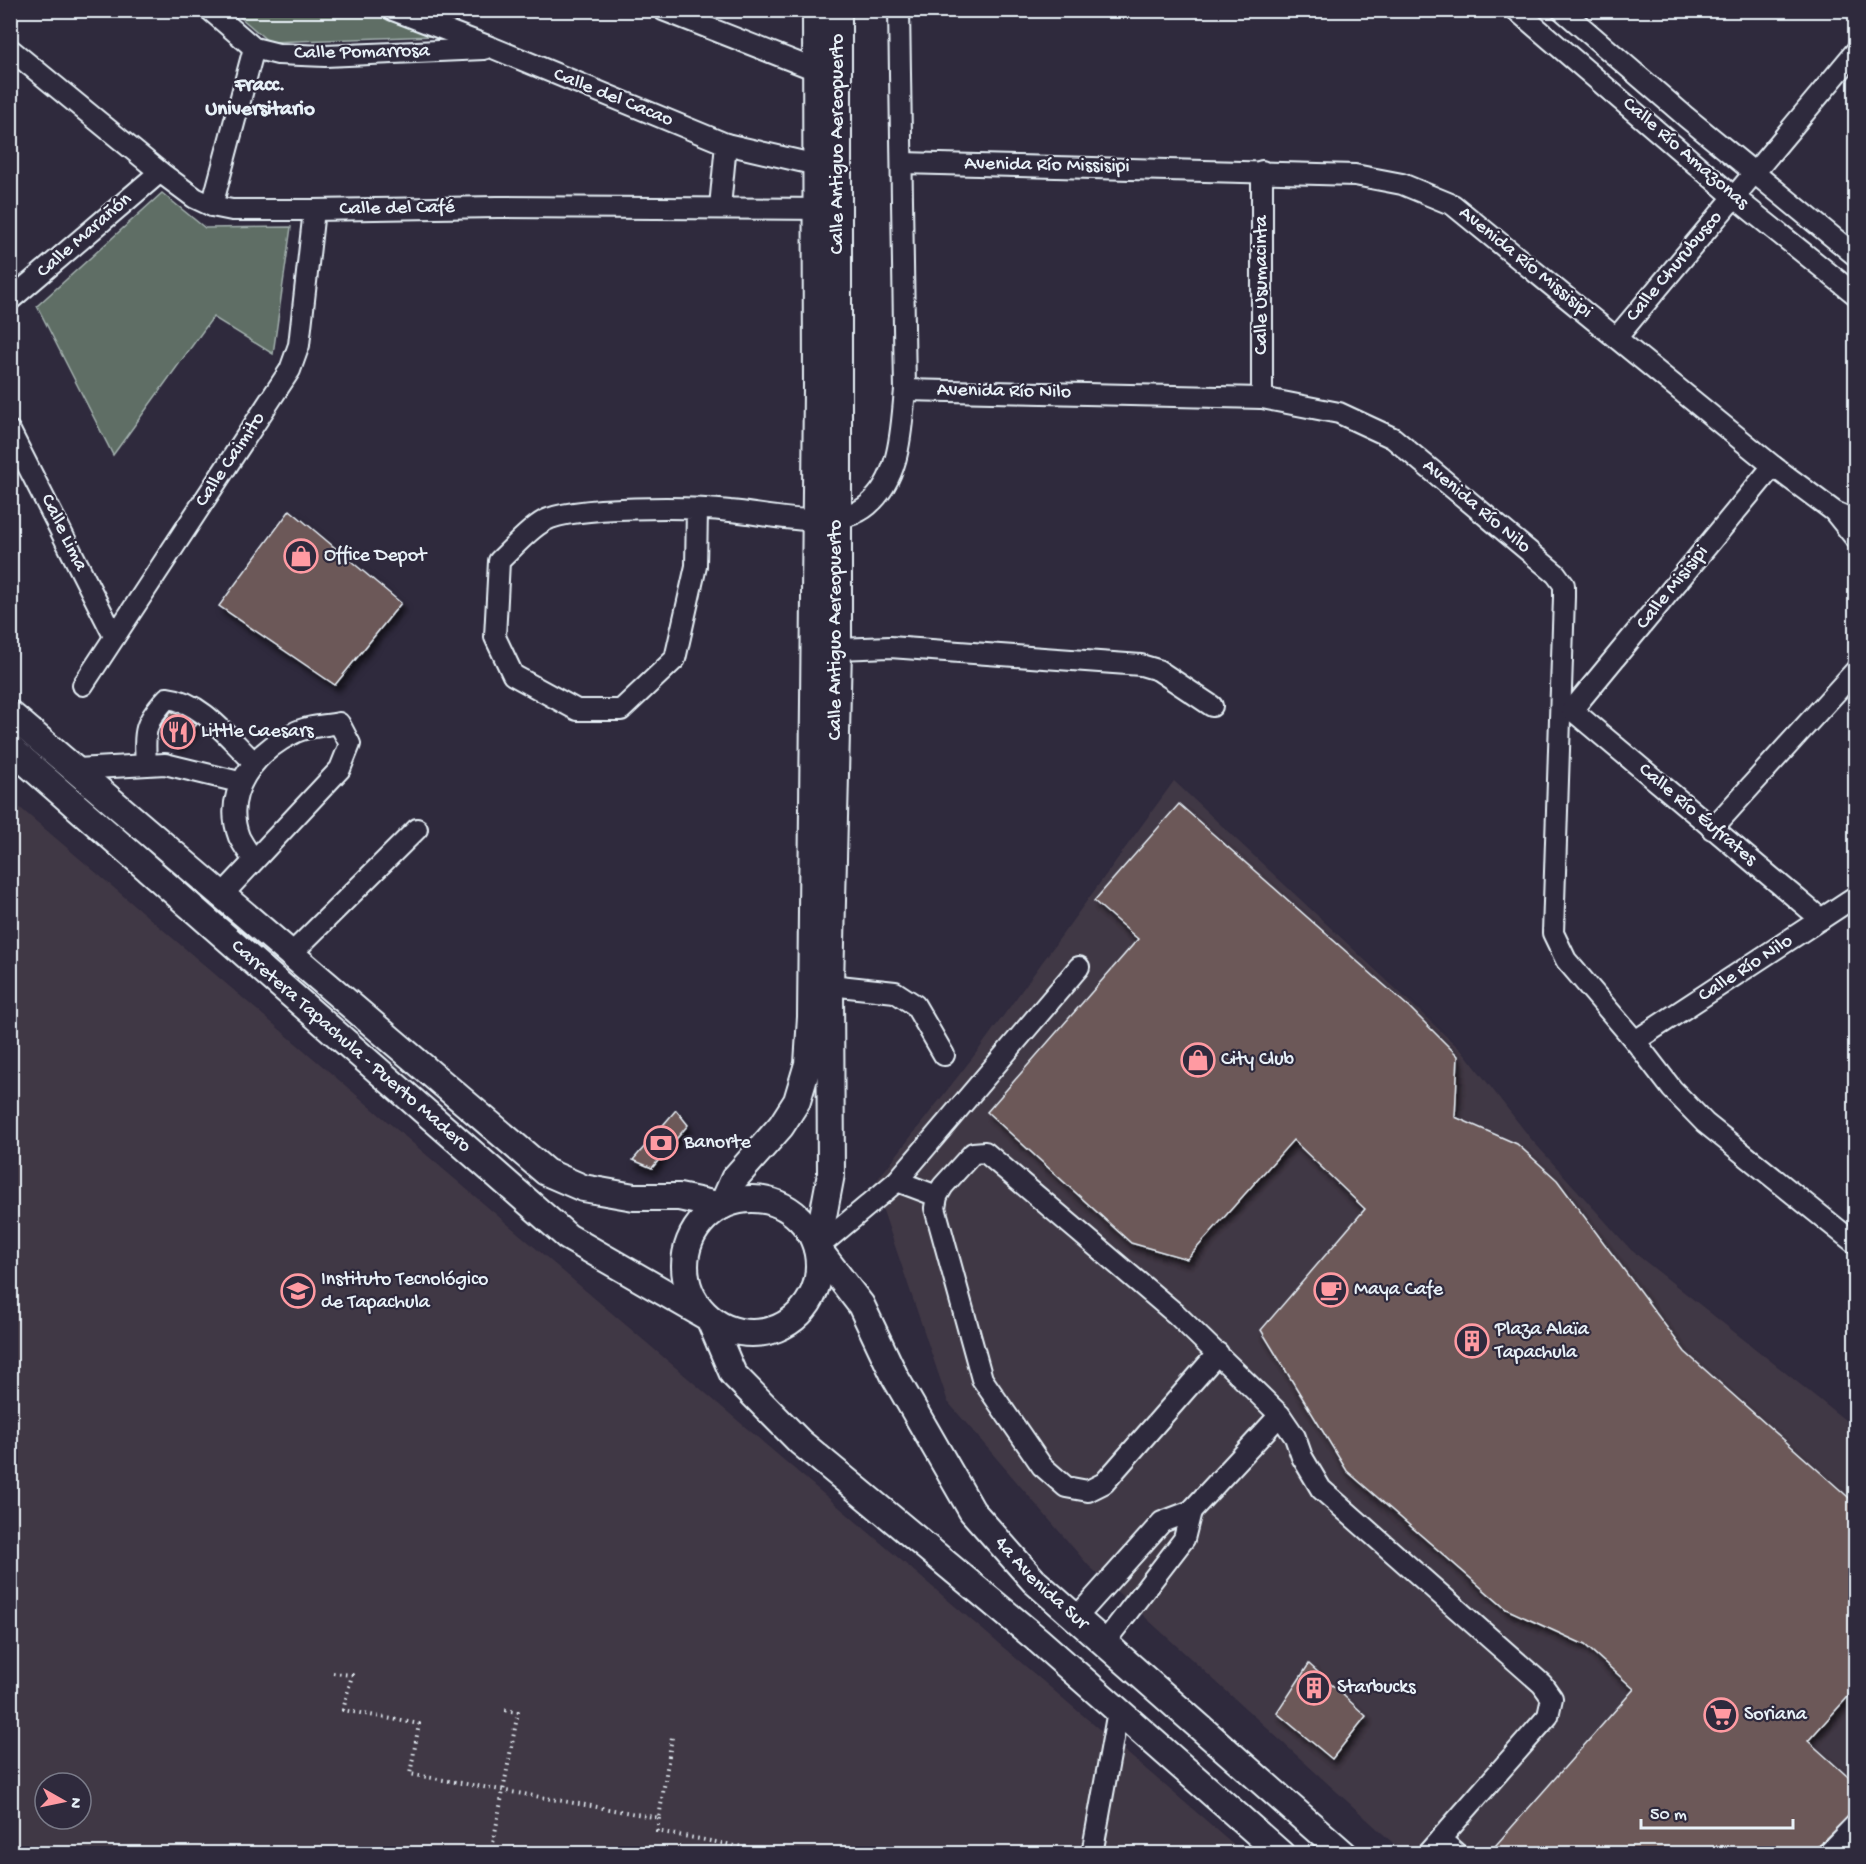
<svg xmlns="http://www.w3.org/2000/svg" width="1866" height="1864" viewBox="0 0 1866 1864" font-family="'Gochi Hand',sans-serif">
	<style>
		.built { fill: #413845; fill-rule: evenodd }
		.green { fill: #5e6e65; stroke: #a3b0ae; stroke-width: 1.5 }
		.building { fill: #6c5859; stroke: #e8f1f8; stroke-width: 1.5; filter: url(#shadow) }
		.lines { fill: none; stroke-linecap: round; stroke-linejoin: round }
		.minor-casing { stroke: #e8f1f8; stroke-width: 24 }
		.major-casing { stroke: #e8f1f8; stroke-width: 30 }
		.path { stroke: #e8f1f8; stroke-width: 4; stroke-dasharray: 1.5 4.5; stroke-linecap: butt }
		.minor { stroke: #2f2a3d; stroke-width: 20 }
		.major { stroke: #2f2a3d; stroke-width: 26 }
		.labels { text-anchor: middle; dominant-baseline: central; stroke-width: 4.5; stroke-linejoin: round; paint-order: stroke }
		.street-label { font-size: 20px; fill: #e8f1f8; stroke: #2f2a3d }
		.poi-label { font-size: 20px; fill: #e8f1f8; stroke: #2f2a3d; text-anchor: start }
		.neighbourhood-label { font-size: 21px; font-weight: bold; fill: #e8f1f8; stroke: #2f2a3d }
	</style>
	<defs>
		<filter id="shadow"><feDropShadow dx="3.5" dy="6" stdDeviation="3" flood-color="#0009"/></filter>
	</defs>
	<rect width="100%" height="100%" fill="#2f2a3d"/>
	<filter id="ink" filterUnits="userSpaceOnUse"><feTurbulence type="fractalNoise" baseFrequency=".0167" numOctaves="2"/><feDisplacementMap in="SourceGraphic" scale="12" xChannelSelector="R" yChannelSelector="G"/><feConvolveMatrix kernelMatrix="1 2 1 2 8 2 1 2 1" color-interpolation-filters="sRGB"/></filter>
	<g filter="url(#ink)">
		<g class="built">
			<path d="M1174,781L1465,1054L1531,1139L1631,1250L1855,1428V1845L1847,1854L1404,1853L1089,1566L948,1402L874,1184L977,1052Z"/>
			<path d="M11,800L1244,1853H11ZM45,1783H81V1819H45Z"/>
		</g>
		<g class="green">
			<path d="M233,11H364L435,36L269,42Z"/>
			<path d="M162,193L205,228L291,227L273,354L213,317L113,455L37,306Z"/>
		</g>
		<g class="building">
			<path d="M290,510L401,603L335,685L219,606Z"/>
			<path d="M171,711L197,724L179,746L160,728Z"/>
			<path d="M1179,804L1410,1008L1458,1056L1455,1117L1517,1144L1557,1180L1685,1352L1856,1504V1688L1808,1741L1856,1784V1809L1818,1846L1815,1854H1488L1634,1689L1585,1645L1506,1609L1347,1471L1261,1330L1365,1209L1293,1140L1187,1259L1131,1243L987,1112L1138,939L1094,901Z"/>
			<path d="M676,1110L688,1125L652,1168L633,1160Z"/>
			<path d="M1309,1664L1366,1716L1332,1759L1277,1713Z"/>
		</g>
		<g class="lines">
			<defs>
				<g id="minor">
					<path d="M210,10L254,48L278,54L325,56L484,49"/>
					<path d="M393,10L493,48L726,144L817,165H830"/>
					<path d="M663,10L816,70H829"/>
					<path d="M1516,10L1734,197L1856,295"/>
					<path d="M1562,10L1686,117L1856,256"/>
					<path d="M10,49L160,172L195,198L212,206L232,210H314L497,207L829,209"/>
					<path d="M902,163L1355,175L1402,184L1453,205L1773,466L1835,512L1856,521"/>
					<path d="M1262,171V398"/>
					<path d="M212,206L254,48"/>
					<path d="M720,207L726,144"/>
					<path d="M10,300L160,172"/>
					<path d="M1617,337L1856,51"/>
					<path d="M905,390L1262,398L1339,413L1393,438L1556,574L1564,585V597L1553,933L1566,960L1635,1041L1672,1089L1705,1123L1856,1244"/>
					<path d="M10,431L114,636"/>
					<path d="M697,510L696,566L675,659L621,710H577L513,675L495,637L499,561C513,548 528,530 544,521C572,505 695,507 730,511C770,514 835,533 868,505C901,477 901,429 905,390L899,10"/>
					<path d="M1836,514L1856,539"/>
					<path d="M838,649L890,647L1141,665L1158,670L1212,706"/>
					<path d="M83,685L290,370L299,345L314,210"/>
					<path d="M1572,710L1821,919"/>
					<path d="M1572,710L1773,466"/>
					<path d="M146,764C144,730 144,723 167,698C203,702 229,739 254,762"/>
					<path d="M77,769L165,764L239,782"/>
					<path d="M1712,829L1856,670"/>
					<path d="M223,894L340,769L350,744L339,723C325,726 306,726 294,733C255,752 222,792 239,837C243,845 249,853 254,861"/>
					<path d="M292,953L417,829"/>
					<path d="M830,985L895,992L915,1005L944,1055"/>
					<path d="M1635,1041L1856,896"/>
					<path d="M897,1181L937,1196"/>
					<path d="M817,1248L897,1181L1079,967"/>
					<path d="M1218,1353L1104,1483L1088,1491L1066,1487L1042,1466L982,1379L935,1208L937,1196L943,1186L973,1153L985,1152L1176,1314L1280,1415L1295,1437L1302,1457L1321,1489L1542,1684L1552,1698L1548,1716L1427,1854"/>
					<path d="M1075,1619L1162,1522L1191,1511L1280,1415"/>
					<path d="M1104,1643L1184,1539L1191,1511"/>
					<path d="M1440,1839L1457,1854"/>
					<path d="M1092,1854L1118,1711"/>
					<path d="M1827,1854L1856,1824"/>
				</g>
				<g id="major">
					<path id="s1" d="M838,10V649L830,985L831,1174L817,1248L861,1305L895,1377L972,1511L1034,1581L1344,1854"/>
					<path d="M10,714L546,1172L583,1188L634,1197H679L722,1206L734,1179L781,1126L797,1101L808,1064L811,1017L817,387L816,10"/>
					<path id="s2" d="M10,748L568,1237L709,1318L733,1374L800,1442L1038,1640L1281,1854"/>
					<circle cx="752" cy="1266" r="67"/>
				</g>
			</defs>
			<use href="#minor" class="minor-casing"/>
			<use href="#major" class="major-casing"/>
			<g class="path">
				<path d="M333,1673L352,1675L343,1710L419,1724L410,1774L659,1818L672,1737"/>
				<path d="M659,1818L657,1831L780,1854"/>
				<path d="M476,1849L489,1854"/>
				<path d="M491,1854L518,1712L503,1710"/>
			</g>
			<use href="#minor" class="minor"/>
			<use href="#major" class="major"/>
		</g>
	</g>
	<defs>
		<symbol id="shop-ring" viewBox="-11 -11 22 22"><circle r="9.5" fill="#2f2a3d" stroke="#ff9aa2" stroke-width="1.5"/><path d="M-5-2.5h2.3a2.7 3.5 0 0 1 5.4 0H5L5.5 6h-11ZM-1.5-2.5h3a1.5 2.3 0 0 0-3 0Z" fill="#ff9aa2"/></symbol>
		<symbol id="restaurant-ring" viewBox="-11 -11 22 22"><circle r="9.5" fill="#2f2a3d" stroke="#ff9aa2" stroke-width="1.5"/><path d="M-5-6h1v4h1v-4h1v4h1v-4h1v5L-1.5 .5V6h-2V.5L-5-1ZM5-6V6H3V1.5H1.5Q1.5-4 5-6Z" fill="#ff9aa2"/></symbol>
		<symbol id="bank-ring" viewBox="-11 -11 22 22"><circle r="9.5" fill="#2f2a3d" stroke="#ff9aa2" stroke-width="1.5"/><path d="M-6-4H6V4H-6ZM0-2.3a2.3 2.3 0 1 0 0 4.6a2.3 2.3 0 1 0 0-4.6Z" fill="#ff9aa2"/></symbol>
		<symbol id="cafe-ring" viewBox="-11 -11 22 22"><circle r="9.5" fill="#2f2a3d" stroke="#ff9aa2" stroke-width="1.5"/><path d="M-5.5-4.5H6V0H3Q3 3.5 0 3.5H-2.5Q-5.5 3.5-5.5 0ZM3-3.2v2h1.7v-2ZM-6 4.5H4V6H-6Z" fill="#ff9aa2"/></symbol>
		<symbol id="university-ring" viewBox="-11 -11 22 22"><circle r="9.5" fill="#2f2a3d" stroke="#ff9aa2" stroke-width="1.5"/><path d="M0-5L7-2L0 1L-7-2ZM-4 1L0 2.5L4 1V4Q0 6-4 4Z" fill="#ff9aa2"/></symbol>
		<symbol id="building-ring" viewBox="-11 -11 22 22"><circle r="9.5" fill="#2f2a3d" stroke="#ff9aa2" stroke-width="1.5"/><path d="M-4-6H4V6H1V3H-1V6H-4ZM-2.5-4.3h1.7v1.8h-1.7ZM.8-4.3h1.7v1.8H.8ZM-2.5-1h1.7V.8h-1.7ZM.8-1h1.7V.8H.8Z" fill="#ff9aa2"/></symbol>
		<symbol id="supermarket-ring" viewBox="-11 -11 22 22"><circle r="9.5" fill="#2f2a3d" stroke="#ff9aa2" stroke-width="1.5"/><path d="M-6-5.5h2.5l.6 2H6L4.5 2H-2.5L-4.4-4H-6ZM-1.5 3.2a1.3 1.3 0 1 0 .1 0ZM3 3.2a1.3 1.3 0 1 0 .1 0Z" fill="#ff9aa2"/></symbol>
	</defs>
	<g fill-rule="evenodd">
		<use href="#shop-ring" x="282" y="537" width="38" height="38"/>
		<use href="#restaurant-ring" x="159" y="713" width="38" height="38"/>
		<use href="#shop-ring" x="1179" y="1041" width="38" height="38"/>
		<use href="#bank-ring" x="642" y="1124" width="38" height="38"/>
		<use href="#cafe-ring" x="1312" y="1271" width="38" height="38"/>
		<use href="#university-ring" x="279" y="1272" width="38" height="38"/>
		<use href="#building-ring" x="1453" y="1322" width="38" height="38"/>
		<use href="#building-ring" x="1295" y="1669" width="38" height="38"/>
		<use href="#supermarket-ring" x="1702" y="1696" width="38" height="38"/>
	</g>
	<g class="labels">
		<g class="street-label">
			<text transform="translate(362 53) rotate(-1)">Calle Pomarrosa</text>
			<text transform="translate(613 98) rotate(22)">Calle del Cacao</text>
			<text transform="translate(838 144) rotate(-90)">Calle Antiguo Aereopuerto</text>
			<text transform="translate(1685 154) rotate(41)">Calle Río Amazonas</text>
			<text transform="translate(1047 166) rotate(1)">Avenida Río Missisipi</text>
			<text transform="translate(397 209) rotate(-1)">Calle del Café</text>
			<text transform="translate(85 236) rotate(-41)">Calle Marañón</text>
			<text transform="translate(1525 263) rotate(39)">Avenida Río Missisipi</text>
			<text transform="translate(1675 267) rotate(-50)">Calle Churubusco</text>
			<text transform="translate(1262 285) rotate(-90)">Calle Usumacinta</text>
			<text transform="translate(1004 392) rotate(1)">Avenida Río Nilo</text>
			<text transform="translate(231 460) rotate(-56)">Calle Caimito</text>
			<text transform="translate(1476 507) rotate(40)">Avenida Río Nilo</text>
			<text transform="translate(63 533) rotate(64)">Calle Lima</text>
			<text transform="translate(1673 588) rotate(-51)">Calle Misisipi</text>
			<text transform="translate(836 630) rotate(-90)">Calle Antiguo Aereopuerto</text>
			<text transform="translate(1697 815) rotate(40)">Calle Río Éufrates</text>
			<text transform="translate(1746 969) rotate(-33)">Calle Río Nilo</text>
			<text stroke="none"><textPath href="#s2" startOffset="453">Carretera Tapachula - Puerto Madero</textPath></text>
			<text stroke="none"><textPath href="#s1" startOffset="1646">4a Avenida Sur</textPath></text>
		</g>
		<g class="poi-label">
			<text x="324" y="556">Office Depot</text>
			<text x="201" y="732">Little Caesars</text>
			<text x="1221" y="1060">City Club</text>
			<text x="684" y="1143">Banorte</text>
			<text x="321" y="1280">Instituto Tecnológico<tspan x="321" dy="23">de Tapachula</tspan></text>
			<text x="1354" y="1290">Maya Cafe</text>
			<text x="1495" y="1330">Plaza Alaïa<tspan x="1495" dy="23">Tapachula</tspan></text>
			<text x="1337" y="1688">Starbucks</text>
			<text x="1744" y="1715">Soriana</text>
		</g>
		<g class="neighbourhood-label">
			<text x="260" y="86">Fracc.<tspan x="260" dy="24">Universitario</tspan></text>
		</g>
	</g>
	<rect width="1866" height="1864" fill="none" stroke="#2f2a3d" stroke-width="36"/>
	<rect x="18" y="18" width="1830" height="1828" fill="none" stroke="#e8f1f8" stroke-width="2" filter="url(#ink)"/>
	<g transform="translate(63 1801) rotate(99)"><circle r="28" fill="#2f2a3d" stroke="#797a88" stroke-width="1.5"/>
	<path d="M0-4.5L10 22L0 15L-10 22Z" fill="#ff9aa2"/>
	<text y="-9" font-size="16" font-weight="bold" text-anchor="middle" fill="#e8f1f8">N</text>
	</g>
	<path d="M1641 1819v9h152v-9" fill="none" stroke="#e8f1f8" stroke-width="3"/>
	<text x="1650" y="1819" font-size="18" fill="#e8f1f8" stroke="#2f2a3d" stroke-width="4.5" paint-order="stroke">50 m</text>
</svg>
